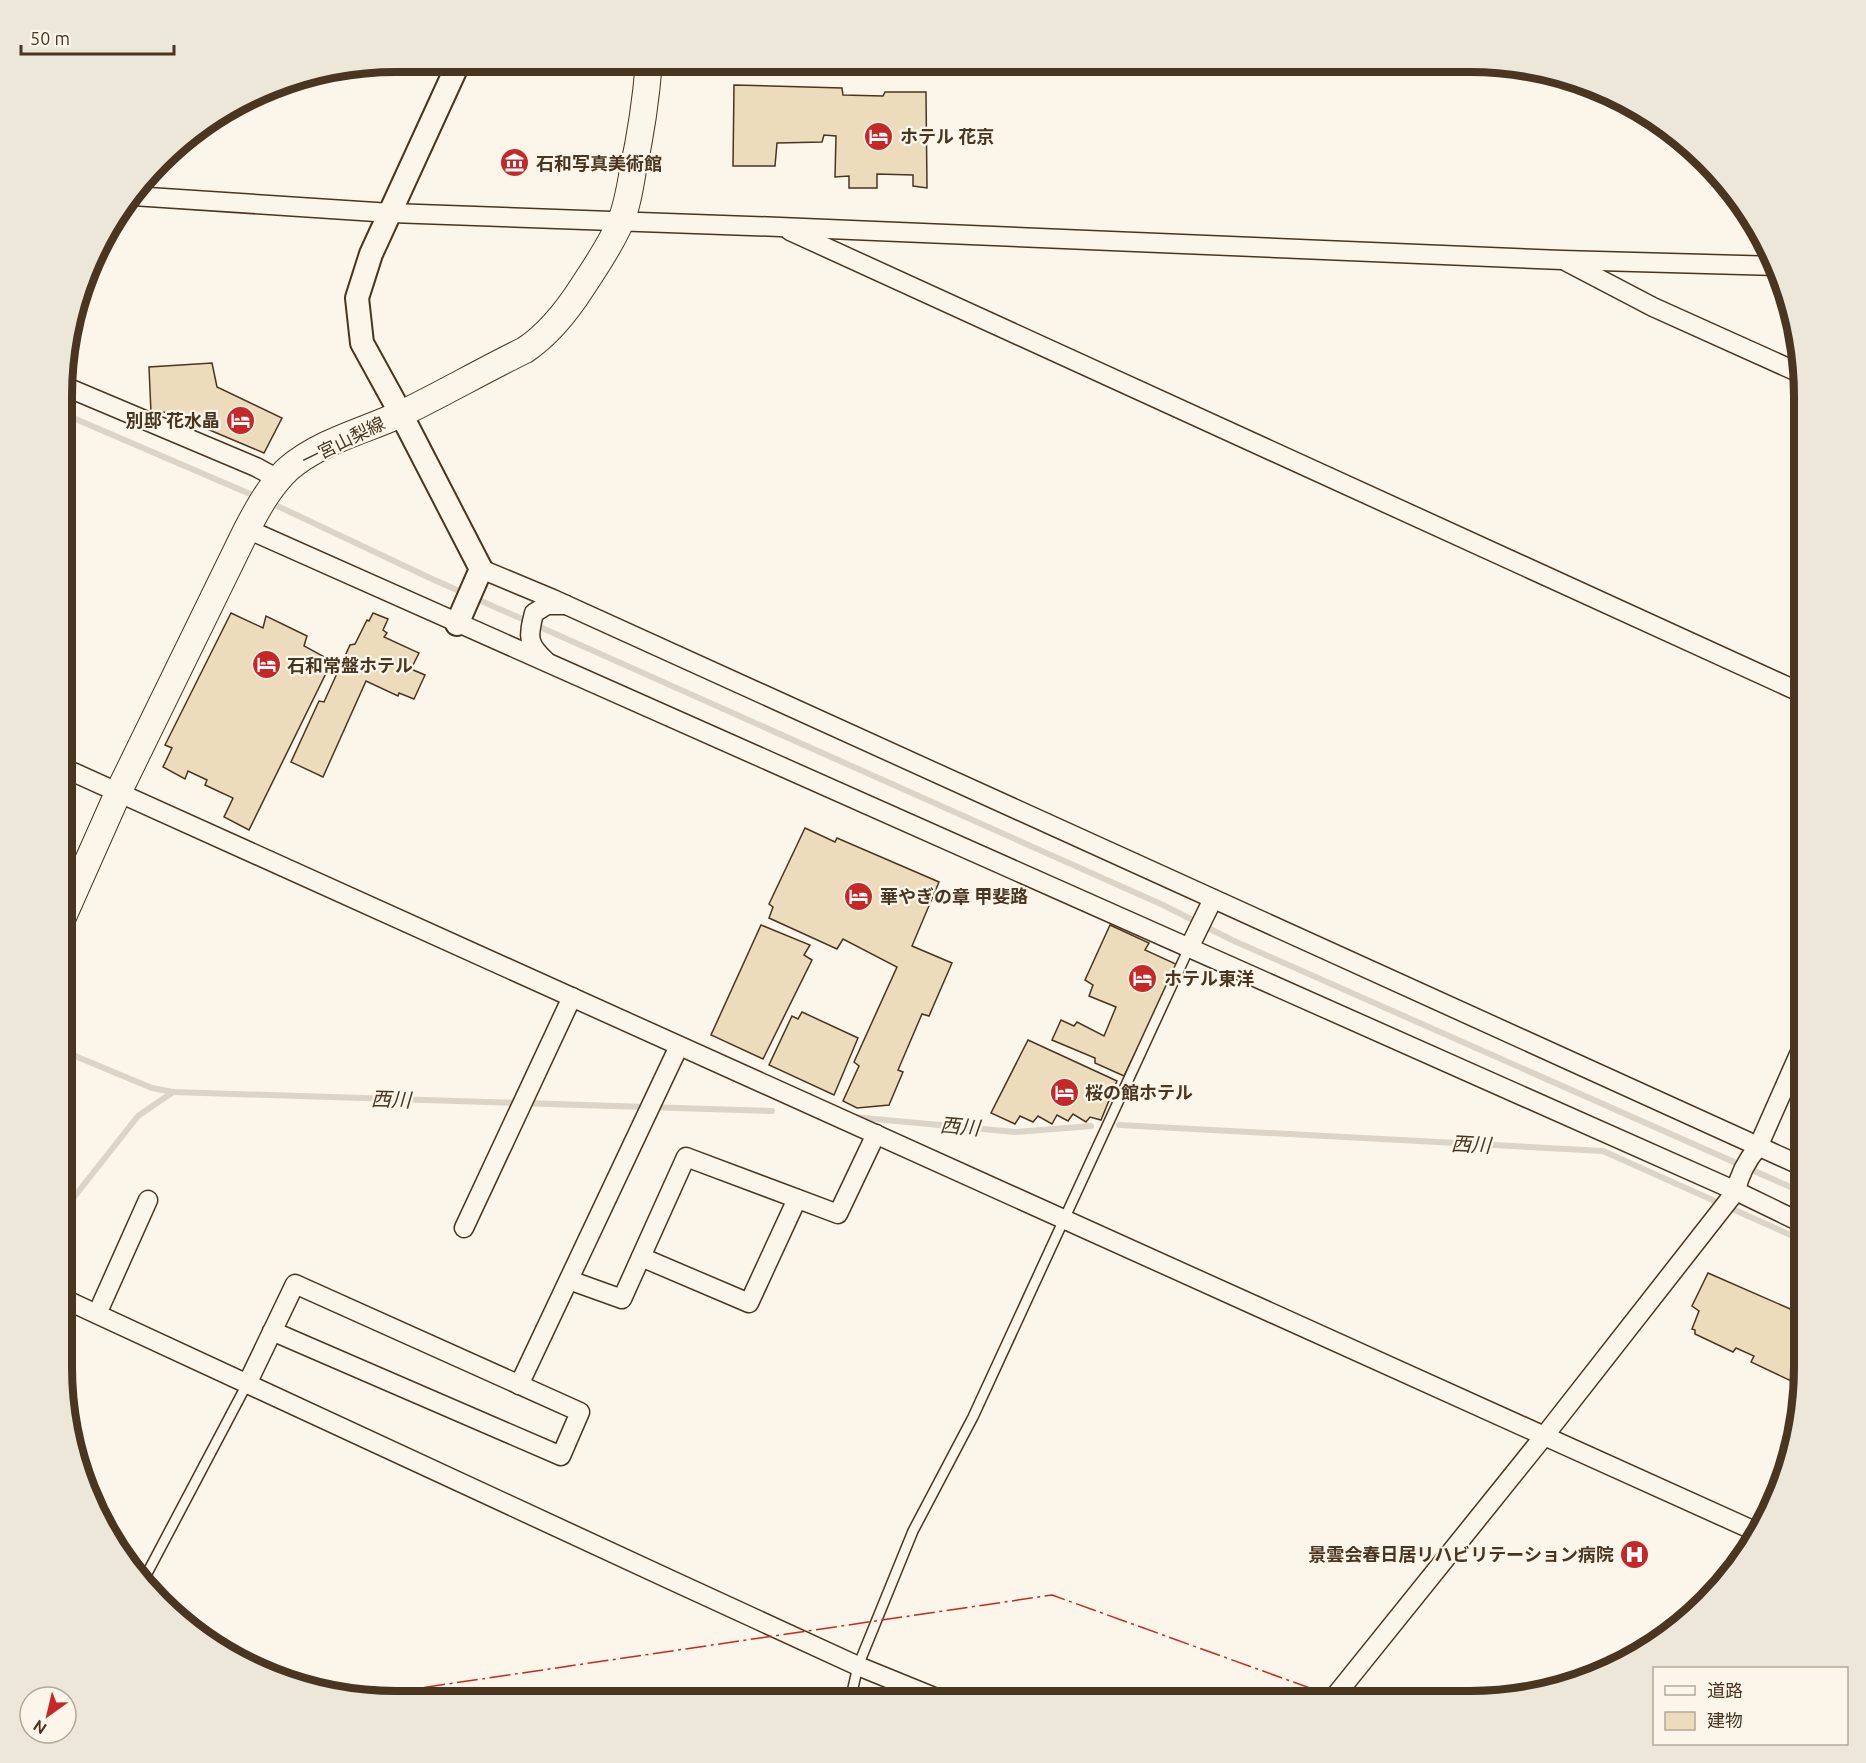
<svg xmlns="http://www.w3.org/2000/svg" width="1866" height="1763" viewBox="0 0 1866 1763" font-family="Ubuntu,'Noto Sans JP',sans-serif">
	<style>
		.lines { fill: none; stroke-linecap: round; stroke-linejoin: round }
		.stream { stroke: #dcd4c6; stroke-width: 6 }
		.building { fill: #ecdcbc; stroke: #4a3520; stroke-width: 1.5 }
		.service-casing { stroke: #4a3520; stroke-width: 12 }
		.minor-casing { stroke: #4a3520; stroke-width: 21 }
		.tertiary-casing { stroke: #4a3520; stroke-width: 26 }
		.secondary-casing { stroke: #4a3520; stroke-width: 28 }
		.service { stroke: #fbf6e9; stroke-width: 9 }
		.minor { stroke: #fbf6e9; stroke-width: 18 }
		.tertiary { stroke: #fbf6e9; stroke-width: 22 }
		.secondary { stroke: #fbf6e9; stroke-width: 26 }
		.power { stroke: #c62828; stroke-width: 1.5; stroke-dasharray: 21 4.5 3 4.5; stroke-linecap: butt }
		.labels { text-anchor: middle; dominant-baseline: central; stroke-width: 4.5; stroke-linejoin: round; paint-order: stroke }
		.poi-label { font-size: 18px; font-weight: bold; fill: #4a3520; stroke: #fbf6e9; text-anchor: start }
		.street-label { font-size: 18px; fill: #4a3520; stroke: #fbf6e9 }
		.water-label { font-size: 20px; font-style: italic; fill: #4a3520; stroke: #fbf6e9 }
		.rim { fill: none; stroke: #4a3520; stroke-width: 8 }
	</style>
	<rect width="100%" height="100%" fill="#fbf6e9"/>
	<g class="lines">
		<g class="stream">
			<path d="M64,414L257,497"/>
			<path d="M269,502L430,578L1163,905L1232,940L1804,1193"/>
			<path d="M63,1051L152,1088L173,1092L772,1111"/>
			<path d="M853,1117L1015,1132L1091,1126"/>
			<path d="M1119,1125L1603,1151L1804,1241"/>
			<path d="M63,1211L138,1116L173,1092"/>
		</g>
	</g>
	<g class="building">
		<path d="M734,85L842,88L843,95L883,96L885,92H926L927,188L913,186V175L877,174V188H849V176L835,177L836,136L824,135L822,142L777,143L775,166H733Z"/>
		<path d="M212,363L217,387L282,418L264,453L167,412L151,413L149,367Z"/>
		<path d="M231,613L263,628L266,616L307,636L304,646L332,661L249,830L224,817L233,798L205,785L207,780L188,771L185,779L163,767L172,748L165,745Z"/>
		<path d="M373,613L388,619L383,630L387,633L384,637L419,653L411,669L425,675L414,699L399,693L398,696L366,681L323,777L291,762L319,701L324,702L350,645L355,644L367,620L369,621Z"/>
		<path d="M805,828L835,842L837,838L939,882L912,946L952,963L929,1016L922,1014L898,1070L903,1072L889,1105L857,1108L843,1101L859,1066L854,1062L897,967L843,939L837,949L769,918L773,907L769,904Z"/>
		<path d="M761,925L810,945L804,955L812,960L763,1059L711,1035Z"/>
		<path d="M1110,925L1149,943L1145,950L1178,965L1124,1076L1095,1063V1058L1052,1040L1061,1020L1074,1026L1077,1022L1104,1036L1116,1007L1089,996L1093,985L1085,980Z"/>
		<path d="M802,1012L858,1038L834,1095L769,1065L792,1016L798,1019Z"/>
		<path d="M1028,1040L1117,1081L1101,1120L1090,1117L1086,1122L1073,1114L1068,1121L1057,1115L1052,1124L1038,1116L1033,1122L1020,1116L1015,1124L991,1113Z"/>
		<path d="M1708,1273L1804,1315V1368L1802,1386L1751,1362L1754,1356L1736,1348L1733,1352L1695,1334V1330L1692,1329L1699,1311L1692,1306Z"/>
		<path d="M85,1486L97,1489L94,1506L87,1495Z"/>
	</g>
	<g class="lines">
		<defs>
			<g id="service">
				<path d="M142,1583L247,1384"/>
				<path d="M850,1701L858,1666L913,1531L973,1417L1189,948"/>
			</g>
			<g id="minor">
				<path d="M133,196L391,213L780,227L1562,260L1778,266"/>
				<path d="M790,231L1804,694"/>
				<path d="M1567,262L1653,307L1804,375"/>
				<path d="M64,386L256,467L278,479"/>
				<path d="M247,529L1736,1191L1804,1224"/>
				<path d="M481,569L553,599L1804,1167"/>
				<path d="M546,661C527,644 528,637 534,613L547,605H566"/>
				<path d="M64,768L1757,1532"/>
				<path d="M1189,948L1213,899"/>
				<path d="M464,1228L572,997"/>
				<path d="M641,1257L749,1303L797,1199"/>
				<path d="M569,1280L622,1299L686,1157L838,1214L876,1134"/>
				<path d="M62,1298L671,1580L858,1666L944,1701"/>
				<path d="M97,1314L148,1200"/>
				<path d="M247,1384L295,1284L580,1412L561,1456L272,1331"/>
				<path d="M519,1385L679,1046"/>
				<path d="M1331,1701L1545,1435L1736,1191C1739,1175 1748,1159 1758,1147L1804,1043"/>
			</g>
			<path id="tertiary" d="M457,624L481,569L401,414L362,343L357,298L371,254L459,62"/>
			<path id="secondary" d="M63,917L118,793L247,529C258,508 270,486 288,469C320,441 365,431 403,413C444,393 484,370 525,350C549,334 567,311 583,286C596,266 610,246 620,223C627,207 630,188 633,170C641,134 646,99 649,62"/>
		</defs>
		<use href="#service" class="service-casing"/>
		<use href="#minor" class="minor-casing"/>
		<use href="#tertiary" class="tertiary-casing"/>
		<use href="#secondary" class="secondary-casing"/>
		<use href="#service" class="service"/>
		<use href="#minor" class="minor"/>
		<use href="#tertiary" class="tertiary"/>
		<use href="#secondary" class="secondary"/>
		<path class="power" d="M359,1697L1052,1595L1346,1701"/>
	</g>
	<defs>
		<symbol id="hotel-disc" viewBox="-11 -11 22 22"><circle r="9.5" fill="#c62828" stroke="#fbf6e9"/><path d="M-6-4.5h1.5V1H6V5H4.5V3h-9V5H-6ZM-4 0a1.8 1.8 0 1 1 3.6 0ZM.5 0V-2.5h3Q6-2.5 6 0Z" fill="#fff"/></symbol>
		<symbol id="museum-disc" viewBox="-11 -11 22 22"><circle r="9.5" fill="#c62828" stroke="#fbf6e9"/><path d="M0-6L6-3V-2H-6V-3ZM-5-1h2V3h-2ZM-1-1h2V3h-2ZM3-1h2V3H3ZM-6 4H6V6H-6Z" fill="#fff"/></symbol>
		<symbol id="hospital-disc" viewBox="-11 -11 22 22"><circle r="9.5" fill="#c62828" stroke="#fbf6e9"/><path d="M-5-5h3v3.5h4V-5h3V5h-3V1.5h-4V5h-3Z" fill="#fff"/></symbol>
	</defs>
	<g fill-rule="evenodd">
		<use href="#hotel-disc" x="862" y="120" width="33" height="33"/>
		<use href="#museum-disc" x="498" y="146" width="33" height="33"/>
		<use href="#hotel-disc" x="224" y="404" width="33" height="33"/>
		<use href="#hotel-disc" x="250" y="648" width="33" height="33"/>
		<use href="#hotel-disc" x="842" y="880" width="33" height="33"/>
		<use href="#hotel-disc" x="1126" y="962" width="33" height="33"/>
		<use href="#hotel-disc" x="1048" y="1076" width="33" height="33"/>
		<use href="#hospital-disc" x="1618" y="1538" width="33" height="33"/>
	</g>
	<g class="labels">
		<g class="poi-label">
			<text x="900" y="136">ホテル 花京</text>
			<text x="536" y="163">石和写真美術館</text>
			<text x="220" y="420" text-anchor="end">別邸 花水晶</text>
			<text x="287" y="665">石和常盤ホテル</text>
			<text x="880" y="896">華やぎの章 甲斐路</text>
			<text x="1164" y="978">ホテル東洋</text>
			<text x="1085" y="1092">桜の館ホテル</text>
			<text x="1614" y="1554" text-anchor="end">景雲会春日居リハビリテーション病院</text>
		</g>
		<g class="street-label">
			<text transform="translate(343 441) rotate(-26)">一宮山梨線</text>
		</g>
		<g class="water-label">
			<text transform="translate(391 1099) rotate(2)">西川</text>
			<text transform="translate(960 1126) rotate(5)">西川</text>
			<text transform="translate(1471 1144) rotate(3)">西川</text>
		</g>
	</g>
	<path d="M0 0H1866V1763H0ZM396 72H1470A324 324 0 0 1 1794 396V1367A324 324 0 0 1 1470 1691H396A324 324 0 0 1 72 1367V396A324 324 0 0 1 396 72Z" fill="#ede7d9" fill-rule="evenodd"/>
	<path class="rim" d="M396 72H1470A324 324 0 0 1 1794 396V1367A324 324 0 0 1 1470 1691H396A324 324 0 0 1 72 1367V396A324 324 0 0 1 396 72Z"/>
	<rect x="1653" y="1667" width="195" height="78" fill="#fbf6e9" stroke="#b4a999" stroke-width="1.5"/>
	<rect x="1665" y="1686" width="30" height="9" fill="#fbf6e9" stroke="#b4a999" stroke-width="1.5"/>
	<text x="1707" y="1697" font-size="18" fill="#4a3520">道路</text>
	<rect x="1665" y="1712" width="30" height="18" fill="#ecdcbc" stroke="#b4a999" stroke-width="1.5"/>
	<text x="1707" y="1727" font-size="18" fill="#4a3520">建物</text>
	<g transform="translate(48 1715) rotate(214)"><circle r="28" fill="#fbf6e9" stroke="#b4a999" stroke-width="1.5"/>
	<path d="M0-4.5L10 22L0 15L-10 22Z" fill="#c62828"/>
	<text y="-9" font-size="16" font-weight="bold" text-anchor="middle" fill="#4a3520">N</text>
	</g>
	<path d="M21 45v9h153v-9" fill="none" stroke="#4a3520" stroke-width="3"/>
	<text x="30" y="45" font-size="18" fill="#4a3520" stroke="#fbf6e9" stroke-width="4.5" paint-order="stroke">50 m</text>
</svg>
